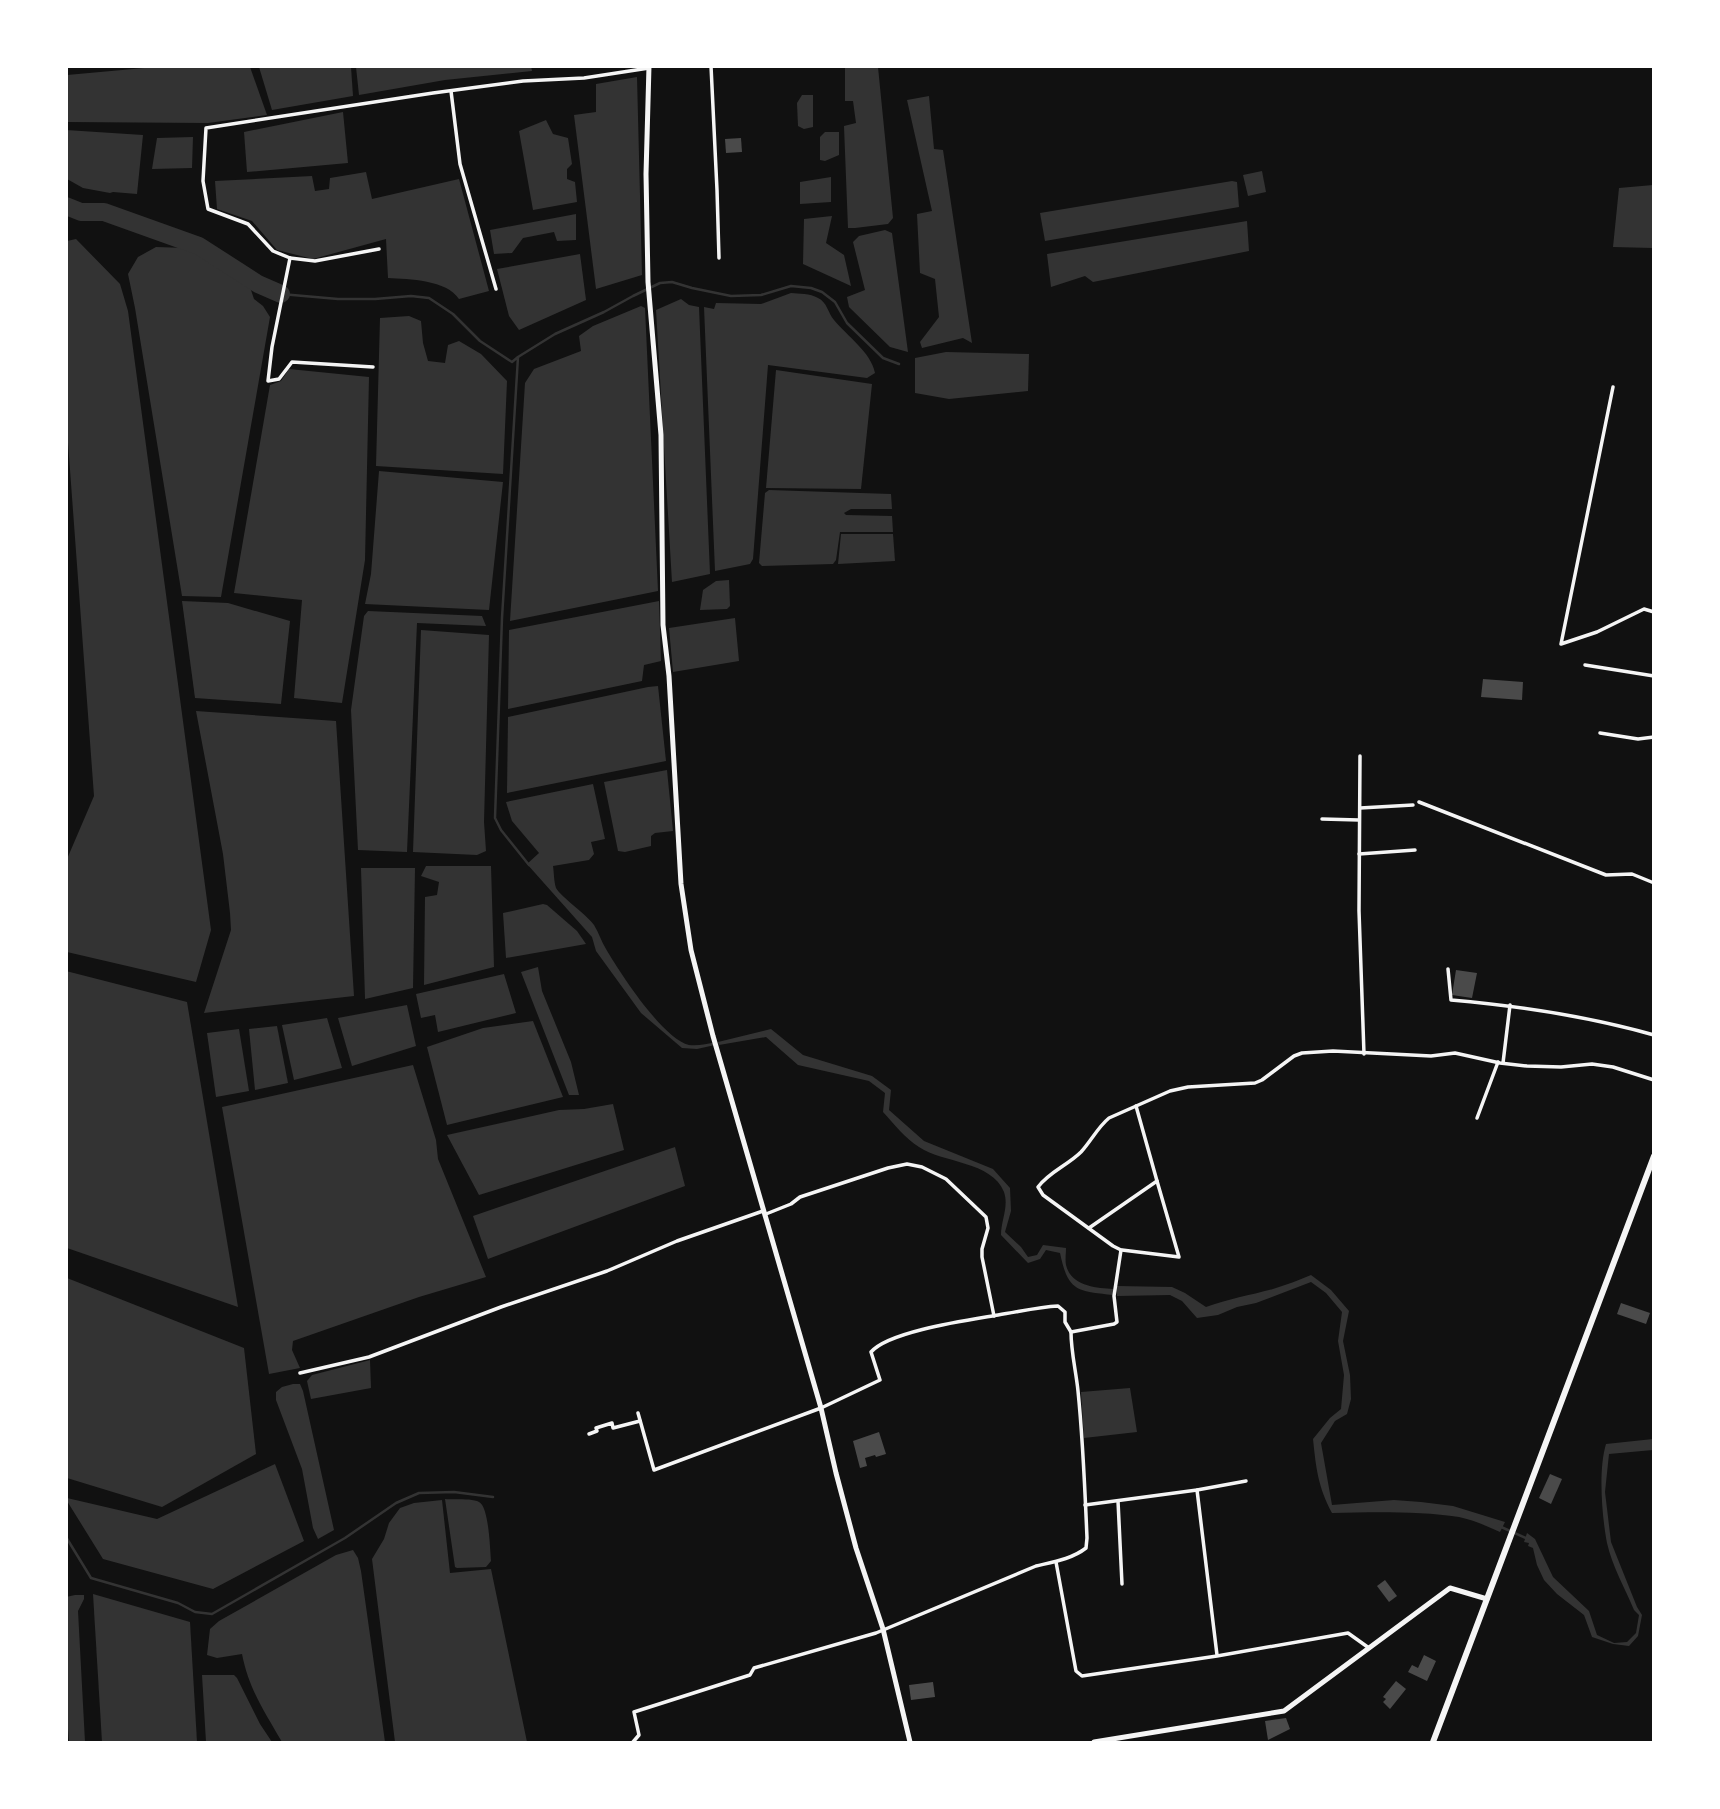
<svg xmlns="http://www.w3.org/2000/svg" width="1720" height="1809" viewBox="0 0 1720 1809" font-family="Arial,sans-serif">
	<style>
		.water { fill: #333 }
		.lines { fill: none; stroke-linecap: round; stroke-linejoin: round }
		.stream { stroke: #333; stroke-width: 2.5 }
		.river { stroke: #333; stroke-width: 18 }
		.building { fill: #4a4a4a }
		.minor { stroke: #f5f5f5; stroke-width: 3.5 }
		.tertiary { stroke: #f5f5f5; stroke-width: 5 }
		.primary { stroke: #f5f5f5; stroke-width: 6 }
	</style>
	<rect width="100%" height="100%" fill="#111"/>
	<g class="water">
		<path d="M531,66L532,71L445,80L359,95L356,67Z"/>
		<path d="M155,67H250L267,115L208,123L67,122V75Z"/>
		<path d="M259,67H351L353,96L272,110Z"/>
		<path d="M845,67H878L893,218L888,224L855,228H848L844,126L856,123L853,101H845Z"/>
		<path d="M637,77L642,275L596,289L574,115L596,112V84Z"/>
		<path d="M802,95H813V127L804,129L798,126L797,103Z"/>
		<path d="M929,96L934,149L943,150L972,343L963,338L922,348L920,342L939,317L935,279L920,273L917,214L932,211L907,100Z"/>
		<path d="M343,112L348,163L247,172L244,132Z"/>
		<path d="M546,120L553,134L568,138L572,164L567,169V179L575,182L577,202L533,210L519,131Z"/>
		<path d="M66,130L143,135L137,194L113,192L110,193L83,188L67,179Z"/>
		<path d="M825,132H839V155L825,161L820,160V137Z"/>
		<path d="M193,137L192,168L152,169L157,138Z"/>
		<path d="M1262,171L1266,192L1248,196L1243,175Z"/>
		<path d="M366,172L372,199L459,179L489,291L459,299C447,280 409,279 388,278L386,239L313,259L277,250L252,221L217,209L215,181L312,176L315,191L329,189L330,178Z"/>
		<path d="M831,177V202L800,204V182Z"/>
		<path d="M1232,181L1237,182L1239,207L1045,241L1040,213Z"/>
		<path d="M1653,185V248L1613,247L1619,188Z"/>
		<path d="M576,214V240L557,241L554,232L523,238L512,253L494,254L490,230Z"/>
		<path d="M832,216L826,243L844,255L851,286L803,264L804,219Z"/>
		<path d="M1247,221L1249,251L1093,282L1085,276L1051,287L1047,254Z"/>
		<path d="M885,230L892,233L908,352L890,347L849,307L847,297L865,290L853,242L859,236Z"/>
		<path d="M76,239L120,284L128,311L211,930L196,982L67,952V859L94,796L67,429V241Z"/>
		<path d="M156,247L186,248L250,287L254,299L263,306L270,317L221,597L182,596L135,308L128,274L138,257Z"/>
		<path d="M580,254L586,300L519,330L509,316L497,269Z"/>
		<path d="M791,293C799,294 810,293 818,298C827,302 828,313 834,320C847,336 871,352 875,373L867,378L768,365L753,559L750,564L715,571L704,307L714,309L716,303L761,304Z"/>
		<path d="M681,299L689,305L699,307L710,574L672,582L656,310Z"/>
		<path d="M641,306L645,308L658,591L510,621L525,383L534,369L581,351L579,336L593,326Z"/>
		<path d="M409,316L421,321L423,343L428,361L445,363L448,345L459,341L481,354L507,381L503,474L376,466L380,318Z"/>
		<path d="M946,352L1029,354L1028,391L949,399L915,393V358Z"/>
		<path d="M289,369L369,377L365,560L342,703L294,698L302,600L234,593L270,385L281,381Z"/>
		<path d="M776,370L872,384L861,489L766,488Z"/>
		<path d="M379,471L503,482L489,610L365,604L371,574Z"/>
		<path d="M769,490L891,494L892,509H851L844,513L846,515L892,516L893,532H840L836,560L833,564L762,566L759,563L765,493Z"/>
		<path d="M841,534H893L895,561L838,564Z"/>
		<path d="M729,580L730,606L727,609L700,610L703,590L716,581Z"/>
		<path d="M182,601L228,603L290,621L281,704L195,698Z"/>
		<path d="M659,601L661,661L644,665L642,681L508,709L509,630Z"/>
		<path d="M368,611L482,616L486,626L417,623L407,852L358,850L351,710L364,616Z"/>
		<path d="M735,618L739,661L673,672L669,628Z"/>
		<path d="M421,630L489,635L484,822L486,851L477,855L413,852Z"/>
		<path d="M658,686L666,761L507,793L508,717L648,687Z"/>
		<path d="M196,711L336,721L354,996L204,1013L231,930L230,913L223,854Z"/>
		<path d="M667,770L673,831L655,833L651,836V846L625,852L618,851L604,782Z"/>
		<path d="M593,784L605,839L591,842L594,854L589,860L553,866C554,873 554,882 556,888C561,897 586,914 594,925C599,933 601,941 606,949C620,973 663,1039 689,1045C698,1046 707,1044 716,1042L715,1045L697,1049L682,1048L641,1013L596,951L592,937L527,864L539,853L512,821L506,802Z"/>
		<path d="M426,866H491L494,967L424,985L425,897L437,895L439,882L421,876Z"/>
		<path d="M361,868H415L413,988L365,999Z"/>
		<path d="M543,904L547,905L577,931L586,944L506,958L503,913Z"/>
		<path d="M538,967L542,991L571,1062L579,1095H569L521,972Z"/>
		<path d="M66,971L187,1002L238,1307L67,1248Z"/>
		<path d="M504,974L516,1013L438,1032L435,1015L421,1018L416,994Z"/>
		<path d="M407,1005L416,1046L352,1066L338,1018Z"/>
		<path d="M327,1018L342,1068L294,1080L282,1025Z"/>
		<path d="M533,1021L563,1097L447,1125L427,1047L483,1028Z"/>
		<path d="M277,1026L288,1083L255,1090L249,1029Z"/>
		<path d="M239,1029L249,1091L216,1097L207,1033Z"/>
		<path d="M771,1029L803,1055L872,1076L891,1090L889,1110L924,1141L993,1169L1010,1188L1011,1211L1005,1232L1021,1247L1028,1257L1037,1255L1043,1245L1066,1248C1066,1253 1065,1260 1066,1265C1071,1286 1096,1288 1113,1289V1295C1076,1291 1068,1291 1060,1253L1046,1250L1040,1259L1028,1263L1001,1235C1001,1220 1009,1207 1004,1192C992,1161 942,1163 919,1147C905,1138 894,1124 883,1112L885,1093L869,1081L798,1065L766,1037L719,1045L718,1042Z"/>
		<path d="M413,1065L436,1140L438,1159L486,1277L419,1297L293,1341L292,1350L300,1368L269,1374L222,1107Z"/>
		<path d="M613,1104L624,1150L479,1195L447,1135L559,1110L584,1109Z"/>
		<path d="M675,1147L685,1186L488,1259L473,1216Z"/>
		<path d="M1311,1275L1331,1290L1349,1311L1343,1341L1350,1375L1351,1399L1347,1414L1335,1421L1321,1443L1332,1505L1394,1500L1421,1502L1453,1506L1505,1522L1500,1532C1487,1526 1473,1520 1459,1517C1420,1511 1372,1512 1332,1513C1318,1487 1316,1468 1313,1439L1330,1418L1341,1409L1344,1375L1338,1341L1342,1312L1326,1293L1311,1282L1256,1303L1237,1307L1218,1315L1197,1318L1182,1301L1170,1295L1117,1296V1286L1172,1287L1185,1293L1206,1307C1228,1299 1251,1295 1273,1289C1286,1285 1299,1280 1311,1275Z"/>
		<path d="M67,1278L244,1348L256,1454L162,1507L67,1478Z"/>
		<path d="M370,1360L371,1388L311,1399L307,1381L312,1375Z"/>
		<path d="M293,1384H300L303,1391L334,1530L318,1539L313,1528L302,1469L276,1400V1392L282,1387Z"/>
		<path d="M1130,1388L1137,1432L1084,1438L1081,1392Z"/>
		<path d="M1653,1439V1450L1609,1454L1605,1492L1611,1542L1637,1607L1642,1615L1638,1636L1629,1646L1613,1644L1592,1637L1584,1615L1557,1594L1544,1580L1537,1565L1533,1548L1528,1546L1529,1543L1524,1542L1527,1533L1535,1539L1553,1577L1589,1611L1597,1635L1614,1643L1627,1642L1636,1633L1639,1615L1634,1610C1625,1588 1612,1566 1607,1543C1602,1517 1598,1470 1606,1444Z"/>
		<path d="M275,1464L304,1541L213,1589L103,1559L67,1501V1498L157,1519Z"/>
		<path d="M445,1499C453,1500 472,1498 479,1502C489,1507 490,1549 491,1561L486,1567L457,1568L455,1567Z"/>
		<path d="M442,1500L450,1573L491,1569L527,1742H395L372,1559L384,1539L389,1523L400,1508L414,1503Z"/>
		<path d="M353,1550L358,1558L361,1571L385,1742H282C265,1712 249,1690 242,1654L217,1658L207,1655L210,1629L219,1621L336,1555Z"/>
		<path d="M93,1594L190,1622L197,1742H102Z"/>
		<path d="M75,1595H84V1599L78,1611L85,1742H69L66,1702V1597Z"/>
		<path d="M202,1675H234L237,1678L260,1724L272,1742H206Z"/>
	</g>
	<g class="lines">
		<g class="stream">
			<path d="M281,294L338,299H375L411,296L429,298L453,314L480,341L512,362L518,357L502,618L495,818L501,830L529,865"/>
			<path d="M518,357L555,334L604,312L633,296L660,283L672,282L692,288L731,296L761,295L791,286L811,288L822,292L835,302L847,323L883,358L899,364"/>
			<path d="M1499,1526L1528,1539"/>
			<path d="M66,1537L91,1578L178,1603L195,1612L212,1614L345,1538L396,1503L419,1493L454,1492L493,1497"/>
		</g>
		<path class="river" d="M66,206L81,212H104L199,246L258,284L281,294"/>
	</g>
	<g class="building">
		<path d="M741,138L742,152L726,153L725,139Z"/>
		<path d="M1483,679L1523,682L1522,700L1481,697Z"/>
		<path d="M1456,970L1477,973L1472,998L1452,995Z"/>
		<path d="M1621,1303L1650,1313L1646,1324L1617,1314Z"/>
		<path d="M879,1432L886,1454L876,1457L875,1455L865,1458L867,1466L860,1468L853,1441Z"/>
		<path d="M1550,1474L1562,1479L1551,1504L1539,1498Z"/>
		<path d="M1385,1580L1397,1596L1389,1602L1377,1586Z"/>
		<path d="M1424,1655L1436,1661L1427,1681L1408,1672L1412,1665L1418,1668Z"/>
		<path d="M1396,1681L1406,1689L1390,1709L1383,1702L1386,1699L1383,1697Z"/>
		<path d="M933,1682L935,1697L911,1700L909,1685Z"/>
		<path d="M1286,1718L1290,1729L1268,1740L1265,1721Z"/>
	</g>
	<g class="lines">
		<g class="minor">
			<path d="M711,66L717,190L719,258"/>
			<path d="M451,91L460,164L496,289"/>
			<path d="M379,249L315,261L290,258L273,251L248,224L208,209L203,181L206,128L433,93L523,81L584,78L649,68"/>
			<path d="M290,258L272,347L268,381L279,379L292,362L373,367"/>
			<path d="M1613,387L1561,644L1597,632L1644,609L1654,612"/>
			<path d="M1585,665L1654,676"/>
			<path d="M1600,733L1638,739L1654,737"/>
			<path d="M1360,756L1359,911L1364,1054"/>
			<path d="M1419,802L1606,875L1632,874L1654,883"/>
			<path d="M1360,808L1413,805"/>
			<path d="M1322,819L1359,820"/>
			<path d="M1359,854L1415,850"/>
			<path d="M1448,969L1451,1000C1519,1006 1587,1016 1654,1035"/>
			<path d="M1503,1063L1510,1005"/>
			<path d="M1477,1118L1498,1062"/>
			<path d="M766,1214L791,1204L800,1197L888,1168L907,1164L922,1167L946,1179L986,1217L988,1228L982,1249V1257L994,1316"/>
			<path d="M1089,1228L1157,1181L1136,1106"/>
			<path d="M1122,1250L1179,1257L1157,1181"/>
			<path d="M300,1373L369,1357L501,1307L607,1271L677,1241L763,1211"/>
			<path d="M638,1413L654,1470L821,1408L880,1380L871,1352C889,1331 969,1320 998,1315C1018,1312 1038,1307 1058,1306L1065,1312V1322L1071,1332L1114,1324L1117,1322L1114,1296L1121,1250L1113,1246L1043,1195L1038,1187C1049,1172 1068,1165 1081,1152C1091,1141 1098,1127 1109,1118L1170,1091L1188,1087L1255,1083L1262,1080L1294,1056L1302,1053L1333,1051L1431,1056L1455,1053L1500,1063L1527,1066L1561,1067L1592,1064L1613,1067L1654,1080"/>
			<path d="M589,1434L597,1431L596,1428L612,1423L613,1428L640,1421"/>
			<path d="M1197,1490L1217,1655"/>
			<path d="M1118,1501L1122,1584"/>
			<path d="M1085,1505L1197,1490L1246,1481"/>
			<path d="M1056,1562L1076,1671L1082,1676L1217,1656L1348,1633L1369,1648"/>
			<path d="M633,1742L639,1735L634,1712L750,1675L754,1668L876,1633L1036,1566C1053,1562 1072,1559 1086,1548L1087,1538C1085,1490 1083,1440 1078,1391C1076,1371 1071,1352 1071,1332"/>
		</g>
		<g class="tertiary">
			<path d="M649,66L646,174L648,282L661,435L663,625L669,676L681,884L691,950L713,1036L821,1408L836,1473L856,1548L883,1629L910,1742"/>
			<path d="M1094,1742L1284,1711L1450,1588L1487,1599"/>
		</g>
		<path class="primary" d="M1433,1742L1654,1156"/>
	</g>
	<rect width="1720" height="1809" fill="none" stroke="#ffffff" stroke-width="136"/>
</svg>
